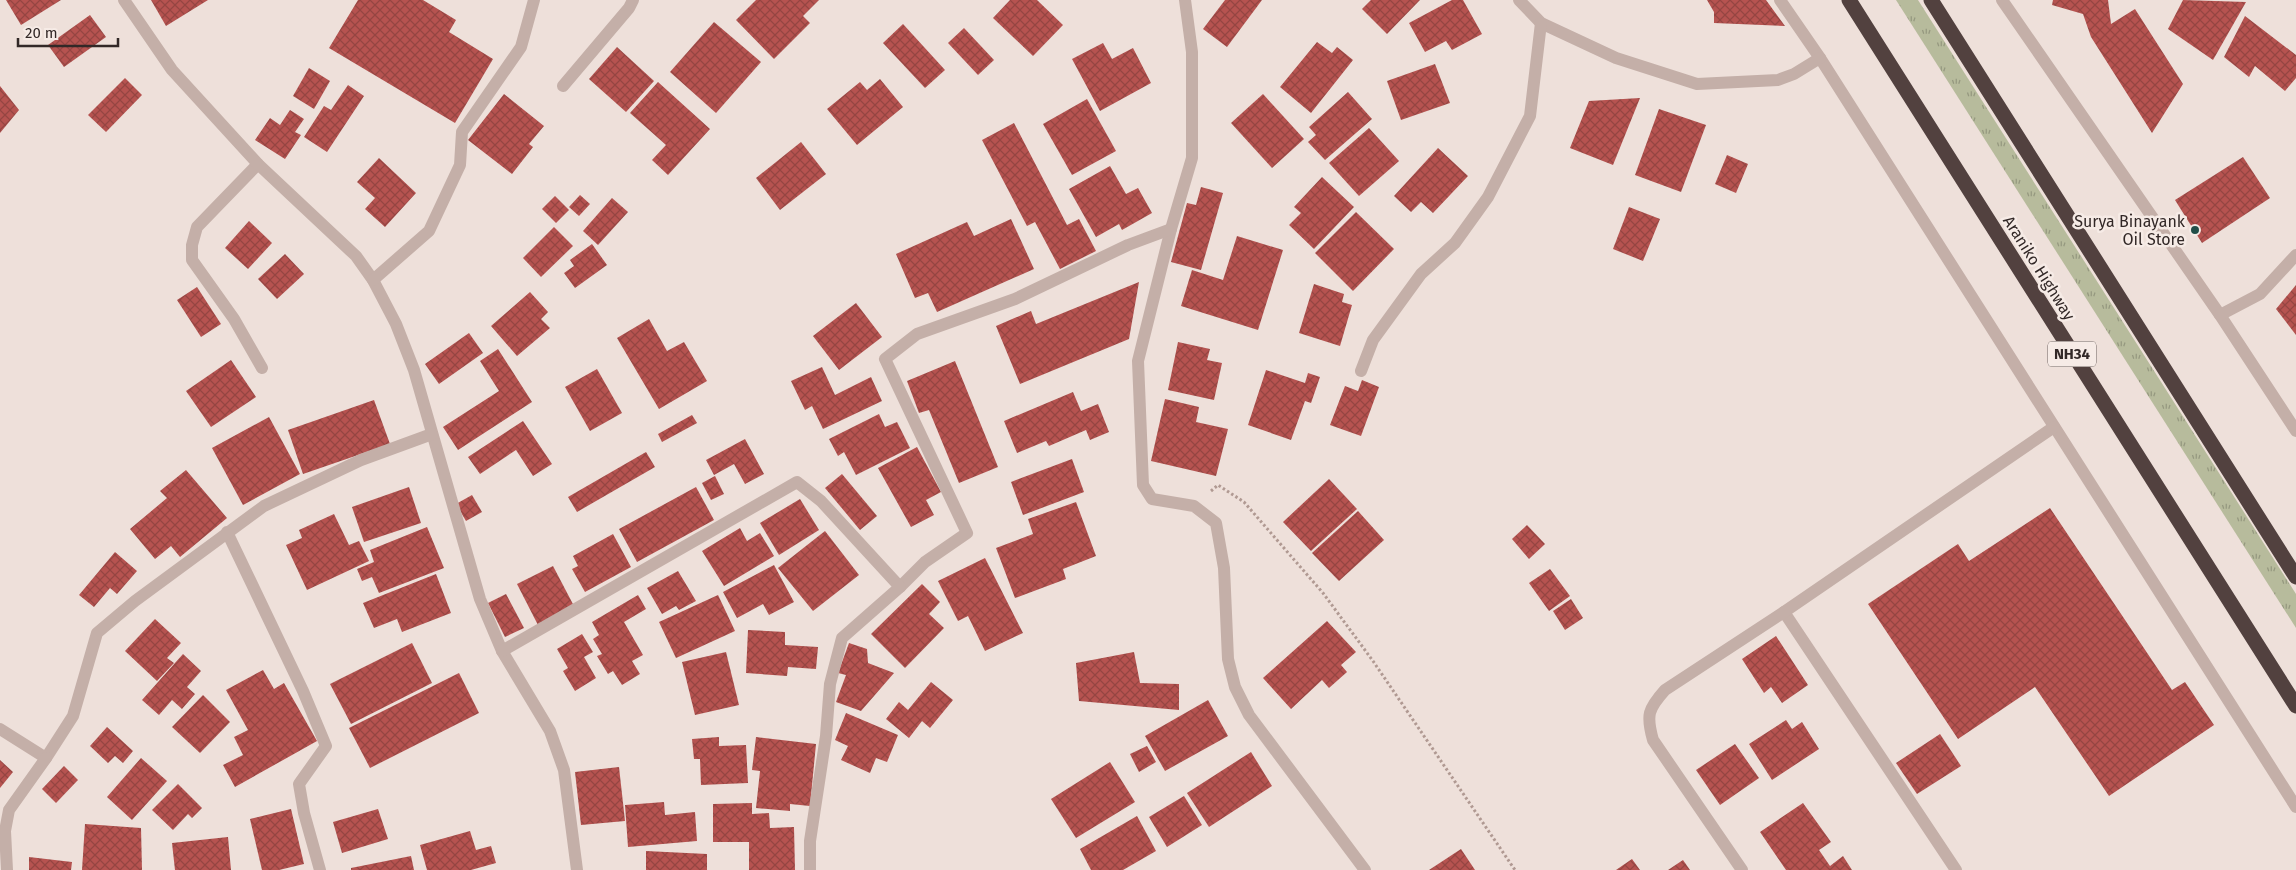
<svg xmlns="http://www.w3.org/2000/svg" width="2296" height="870" viewBox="0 0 2296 870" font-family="'Fira Sans',sans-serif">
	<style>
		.grass { fill: url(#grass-tufts) }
		.building { fill: url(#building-cross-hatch) }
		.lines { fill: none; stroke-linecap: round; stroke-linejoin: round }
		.path { stroke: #b09992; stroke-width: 3; stroke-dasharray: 2.5 2.5; stroke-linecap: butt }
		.lane { stroke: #c4afa8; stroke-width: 12 }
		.street { stroke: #c4afa8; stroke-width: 12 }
		.highway { stroke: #52413f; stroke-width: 15 }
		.poi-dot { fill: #224e48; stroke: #f6ebe6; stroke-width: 2 }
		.labels { text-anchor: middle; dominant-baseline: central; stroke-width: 5; stroke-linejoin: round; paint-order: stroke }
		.shield { fill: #f6ebe6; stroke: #6d6260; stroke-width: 1 }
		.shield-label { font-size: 15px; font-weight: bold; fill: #322827 }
		.poi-label { font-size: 16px; fill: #322827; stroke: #f6ebe6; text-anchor: end }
		.street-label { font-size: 16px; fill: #322827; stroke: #f6ebe6 }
	</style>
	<defs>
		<pattern id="grass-tufts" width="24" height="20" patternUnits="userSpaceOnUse" patternTransform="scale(1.25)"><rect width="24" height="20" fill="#b7bb9c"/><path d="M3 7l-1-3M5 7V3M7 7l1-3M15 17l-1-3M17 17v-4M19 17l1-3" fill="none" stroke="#95987f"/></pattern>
		<pattern id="building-cross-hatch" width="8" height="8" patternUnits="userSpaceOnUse" patternTransform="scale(1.25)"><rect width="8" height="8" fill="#b65350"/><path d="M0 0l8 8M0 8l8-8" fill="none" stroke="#954542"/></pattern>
	</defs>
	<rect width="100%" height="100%" fill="#eee0da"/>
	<path class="grass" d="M1896,0H1918L2296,594V628Z"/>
	<g class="building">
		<path d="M6,0H61L21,25Z"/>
		<path d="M151,0H208L166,26Z"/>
		<path d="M358,0H423L456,20L449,32L493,59L455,123L329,48Z"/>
		<path d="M756,0H819L803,16L810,23L774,59L736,20Z"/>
		<path d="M1010,0H1037L1063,25L1033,56L993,18Z"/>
		<path d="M1225,0H1262L1227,47L1203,29Z"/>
		<path d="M1371,0H1420L1387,34L1362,9Z"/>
		<path d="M1452,0H1463L1482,34L1452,50L1446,41L1425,52L1409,23Z"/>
		<path d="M1707,0H1766L1785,26L1714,23V12Z"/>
		<path d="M2053,0H2108L2111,24L2135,9L2183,84L2152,133L2091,37L2083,14L2052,5Z"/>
		<path d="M2183,0L2246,2L2213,60L2168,29Z"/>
		<path d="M90,15L106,37L64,67L48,45Z"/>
		<path d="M2245,16L2296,55V78L2285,91L2255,66L2249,77L2224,57Z"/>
		<path d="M714,22L761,62L716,113L670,72Z"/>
		<path d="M903,24L945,70L925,88L883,43Z"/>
		<path d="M964,28L994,60L978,75L948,43Z"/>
		<path d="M1317,42L1332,53L1337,47L1353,60L1311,113L1280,87Z"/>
		<path d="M1103,43L1112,59L1133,48L1151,83L1100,111L1072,59Z"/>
		<path d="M617,47L654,81L626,112L589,79Z"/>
		<path d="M1435,64L1450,103L1401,120L1387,81Z"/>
		<path d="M309,68L330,81L314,109L293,96Z"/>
		<path d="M125,78L142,95L106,132L88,115Z"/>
		<path d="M880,79L903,107L857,145L827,109L860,82L867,90Z"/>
		<path d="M658,82L710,129L668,175L652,160L666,145L630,113Z"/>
		<path d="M348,85L364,96L327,152L304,137L324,106L331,110Z"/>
		<path d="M0,86L19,110L0,133Z"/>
		<path d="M1348,92L1372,119L1325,160L1308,142L1316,135L1309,127Z"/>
		<path d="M504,94L544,126L529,144L533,147L512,174L468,140Z"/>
		<path d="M1263,94L1304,139L1272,168L1231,123Z"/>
		<path d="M1640,98L1613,165L1570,148L1589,101Z"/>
		<path d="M1087,99L1116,151L1072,175L1043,124Z"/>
		<path d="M1659,109L1706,125L1681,192L1635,175Z"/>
		<path d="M290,110L304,119L295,132L301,135L285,159L255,140L270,118L280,125Z"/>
		<path d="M1014,123L1067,225L1079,219L1096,251L1060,269L1035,222L1027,226L982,140Z"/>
		<path d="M1369,128L1399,161L1359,196L1329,163Z"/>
		<path d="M801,142L826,174L780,210L756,178Z"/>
		<path d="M1438,148L1468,176L1433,213L1421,202L1411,212L1394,196Z"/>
		<path d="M1727,155L1748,164L1736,193L1715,184Z"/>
		<path d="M2243,157L2270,198L2202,243L2175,200Z"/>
		<path d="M379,158L416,193L385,227L365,209L375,198L357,182Z"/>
		<path d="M1110,166L1126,194L1138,188L1152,213L1122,230L1119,224L1096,237L1069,189Z"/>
		<path d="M1322,177L1354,207L1314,249L1289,225L1301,213L1294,207Z"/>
		<path d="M1201,187L1223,193L1201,270L1171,262L1187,203L1196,205Z"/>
		<path d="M580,195L590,204L579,216L569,207Z"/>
		<path d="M555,196L569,210L556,223L542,209Z"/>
		<path d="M612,198L628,212L598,245L583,231Z"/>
		<path d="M1629,207L1660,219L1643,261L1613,249Z"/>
		<path d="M1356,212L1394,249L1353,291L1315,253Z"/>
		<path d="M1011,219L1034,269L937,312L928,293L915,298L896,254L967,222L974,236Z"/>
		<path d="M249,221L272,243L248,269L225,248Z"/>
		<path d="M554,227L573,246L541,277L523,258Z"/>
		<path d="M1237,236L1283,250L1258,330L1181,306L1192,270L1223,280Z"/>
		<path d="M592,244L607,265L575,288L564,273L574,266L570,260Z"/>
		<path d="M285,254L304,274L277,299L258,279Z"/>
		<path d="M1139,282L1129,339L1020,384L996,326L1031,311L1036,324Z"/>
		<path d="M1314,284L1344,294L1342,302L1352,305L1340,346L1299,333Z"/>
		<path d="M2296,285V335L2276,309Z"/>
		<path d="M197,287L221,324L201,337L177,300Z"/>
		<path d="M530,292L548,312L541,319L550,328L517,356L491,326Z"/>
		<path d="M856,303L882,337L839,370L813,336Z"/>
		<path d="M649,319L667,351L684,342L707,381L659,409L617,338Z"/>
		<path d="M469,333L483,353L439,384L425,364Z"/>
		<path d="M1178,342L1210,349L1207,360L1222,363L1214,400L1168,390Z"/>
		<path d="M498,349L532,402L458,450L443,427L499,391L480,361Z"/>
		<path d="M231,360L256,397L211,427L186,391Z"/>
		<path d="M955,361L998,467L959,483L929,410L919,413L907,381Z"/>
		<path d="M822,367L835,395L871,377L882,401L823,429L812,406L805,410L791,381Z"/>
		<path d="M597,369L622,413L590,431L565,387Z"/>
		<path d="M1266,370L1305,383L1308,373L1320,377L1311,403L1305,401L1291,440L1248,425Z"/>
		<path d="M1362,380L1379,387L1361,436L1330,425L1345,386L1358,391Z"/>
		<path d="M1073,392L1081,411L1098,404L1109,432L1090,440L1086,430L1049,446L1046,441L1017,453L1004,421Z"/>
		<path d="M1165,399L1199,407L1196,422L1228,429L1216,476L1151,461Z"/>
		<path d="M374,400L390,444L303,474L288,430Z"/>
		<path d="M879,414L885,427L897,422L910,448L856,475L844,452L838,456L829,439Z"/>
		<path d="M692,415L697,423L662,442L658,434Z"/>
		<path d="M269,417L300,474L243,505L212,448Z"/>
		<path d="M523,421L552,464L533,476L516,450L480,474L468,457Z"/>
		<path d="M745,439L764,474L745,484L734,464L714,475L706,460Z"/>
		<path d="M917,447L941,492L926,500L934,515L911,527L878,468Z"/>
		<path d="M646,452L655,467L577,512L568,497Z"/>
		<path d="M1072,459L1084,492L1023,515L1011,482Z"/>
		<path d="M186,470L227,518L180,557L171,546L155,559L130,529L167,498L160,491Z"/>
		<path d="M842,474L877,516L860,530L825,488Z"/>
		<path d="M715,476L724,494L711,500L702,483Z"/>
		<path d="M1329,479L1357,509L1311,551L1283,522Z"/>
		<path d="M409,487L421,523L364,542L352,507Z"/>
		<path d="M696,487L714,520L637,562L619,529Z"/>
		<path d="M472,495L482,512L466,521L456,504Z"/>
		<path d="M800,499L819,530L779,555L760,523Z"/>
		<path d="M1076,502L1096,556L1063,569L1066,579L1015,598L996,548L1033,534L1028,519Z"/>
		<path d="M2050,508L2172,690L2185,682L2214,725L2109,796L2035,687L1958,739L1868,604L1958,544L1969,561Z"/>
		<path d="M1358,511L1384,540L1339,581L1312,553Z"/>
		<path d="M334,514L349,545L359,541L369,561L307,590L286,545L302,538L299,530Z"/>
		<path d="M1527,525L1545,544L1529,559L1512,539Z"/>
		<path d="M427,527L444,568L379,593L372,577L362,581L357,569L374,562L370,550Z"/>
		<path d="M740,528L747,541L760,533L774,556L724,586L702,551Z"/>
		<path d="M825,531L859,575L813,611L778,568Z"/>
		<path d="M613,534L631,567L585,592L572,569L578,566L573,556Z"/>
		<path d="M115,552L137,571L117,594L110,588L94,607L79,595Z"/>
		<path d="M985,558L1023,633L985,651L968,616L958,621L938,581Z"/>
		<path d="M774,565L794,602L769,615L763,604L737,618L723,592Z"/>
		<path d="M553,566L575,608L539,627L517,584Z"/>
		<path d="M1550,569L1570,596L1549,611L1529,583Z"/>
		<path d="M678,571L696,601L679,610L676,606L662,614L647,588Z"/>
		<path d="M436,574L451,613L402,632L397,619L374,628L363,603Z"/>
		<path d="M922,584L940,602L929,614L944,628L905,668L871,634Z"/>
		<path d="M506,594L524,628L505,637L488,603Z"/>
		<path d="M638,595L646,609L624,622L643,655L632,661L640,674L622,685L613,671L608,674L597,656L602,654L593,639L599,635L592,622Z"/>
		<path d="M718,595L735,631L676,658L659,622Z"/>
		<path d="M1571,599L1583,618L1565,630L1553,611Z"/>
		<path d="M155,619L181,643L167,658L174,663L157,681L125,651Z"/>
		<path d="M1327,621L1356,652L1341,665L1347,672L1329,688L1322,680L1291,709L1263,678Z"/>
		<path d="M748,630L785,632V645L818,647L816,669L788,667L787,676L746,673Z"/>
		<path d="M582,634L593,652L584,657L596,678L575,691L563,671L568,668L557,649Z"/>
		<path d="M1776,636L1808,685L1782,703L1771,687L1764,693L1742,659Z"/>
		<path d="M412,643L432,683L351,724L330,684Z"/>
		<path d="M849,643L867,649L868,663L894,673L861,711L836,702L846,675L838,673Z"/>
		<path d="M726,652L739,705L695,715L682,662Z"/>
		<path d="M1134,652L1140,683L1179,684V710L1079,701L1076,663Z"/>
		<path d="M183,654L201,671L187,687L195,694L182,709L172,700L159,715L142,700Z"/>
		<path d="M263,670L274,689L284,683L317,741L235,787L223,765L243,755L234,737L248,730L226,690Z"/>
		<path d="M459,673L479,713L370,768L349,728Z"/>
		<path d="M931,682L953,700L930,728L922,721L909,738L886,719L899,702L908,710Z"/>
		<path d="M203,695L230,722L200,753L172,727Z"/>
		<path d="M1208,700L1228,736L1165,771L1145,736Z"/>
		<path d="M846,713L898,735L887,762L876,758L870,773L841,760L848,746L835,740Z"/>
		<path d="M1786,720L1792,729L1802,722L1819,749L1772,780L1749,744Z"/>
		<path d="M107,727L133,751L123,763L115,756L108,763L90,746Z"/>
		<path d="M1940,734L1961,766L1917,794L1896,763Z"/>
		<path d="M719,737V746L746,745L748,783L701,785L700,759H694L692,739Z"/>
		<path d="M756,737L816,744L810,806L790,804V811L756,808L760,771L752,770Z"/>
		<path d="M1735,744L1759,778L1720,805L1696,770Z"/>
		<path d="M1147,746L1156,762L1139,772L1130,754Z"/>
		<path d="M1251,752L1272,786L1209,827L1187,793Z"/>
		<path d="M141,758L167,781L132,820L107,797Z"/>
		<path d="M0,760L13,772L0,788Z"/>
		<path d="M1110,762L1135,802L1076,838L1051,799Z"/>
		<path d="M64,766L78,780L56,803L42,789Z"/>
		<path d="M619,767L625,821L581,825L575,772Z"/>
		<path d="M178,784L202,808L192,818L188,814L173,830L152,810Z"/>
		<path d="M1184,796L1202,825L1167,847L1149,817Z"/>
		<path d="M664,802L665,815L695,812L697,841L628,847L625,805Z"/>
		<path d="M752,803V814L769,813L770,828L794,827L795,870H749V842H713V804Z"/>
		<path d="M1803,803L1831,842L1819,850L1830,866L1843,856L1852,870H1786L1760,832Z"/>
		<path d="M291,809L304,864L279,870H262L250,819Z"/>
		<path d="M378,809L388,839L342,853L333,822Z"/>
		<path d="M1137,816L1156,851L1123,870H1091L1080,849Z"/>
		<path d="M85,824L141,828L142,870H82Z"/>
		<path d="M470,831L476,850L491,846L496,863L471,870H427L420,845Z"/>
		<path d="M228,837L231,870H175L172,843Z"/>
		<path d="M1461,849L1475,870H1429Z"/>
		<path d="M646,851L707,854V870H646Z"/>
		<path d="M411,856L414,870H351V868Z"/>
		<path d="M29,857L72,862L71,870H29Z"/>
		<path d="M1632,859L1640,870H1616Z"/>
		<path d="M1683,860L1690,870H1668Z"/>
	</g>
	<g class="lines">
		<path class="path" d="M1211,491L1218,485L1244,502L1323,593L1373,661L1515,870"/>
		<g class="lane">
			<path d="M1780,0L1820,58L2296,807"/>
			<path d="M2002,0L2220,315L2296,431"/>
			<path d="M258,164L197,227L192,245V260L234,319L262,368"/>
			<path d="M1784,612L1956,870"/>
			<path d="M1742,870L1653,740C1646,715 1648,709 1665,690L1784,612L2054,427"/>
		</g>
		<g class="street">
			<path d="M124,0L172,70L258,164L356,256L373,280L396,324L414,370L480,599L502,651L550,731L564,770L577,870"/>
			<path d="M1185,0L1192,52V158L1171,229L1138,361L1143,485L1152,499L1194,506L1216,523L1224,568L1228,659L1235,687L1249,715L1365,870"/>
			<path d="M1519,0L1541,23L1616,58L1697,84L1778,80L1794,74L1820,58"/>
			<path d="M563,86L629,8L633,0"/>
			<path d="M373,280L429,231L460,165L462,132L521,47L534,0"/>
			<path d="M2220,315L2260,294L2296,255"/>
			<path d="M1361,371L1373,340L1421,274L1455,243L1488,197L1530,116L1541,23"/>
			<path d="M227,532L303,691L326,746L299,784L304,813L320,870"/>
			<path d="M900,587L925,562L967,533L885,359L917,334L1015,299L1128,245L1171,229"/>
			<path d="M502,651L797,482L821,501L900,587L842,638L830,684L826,736L810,841V870"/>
			<path d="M0,729L46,758L73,716L97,633L135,601L264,506L361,460L432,434"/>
			<path d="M7,870L5,831L9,810L46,758"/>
		</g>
		<g class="highway">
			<path d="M1849,0L2296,706"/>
			<path d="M1931,0L2296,577"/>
		</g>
	</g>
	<circle class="poi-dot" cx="2195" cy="230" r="5"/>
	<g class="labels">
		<rect class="shield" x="2048" y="341.5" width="48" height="25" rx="4"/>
		<g class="shield-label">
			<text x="2072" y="354">NH34</text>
		</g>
		<g class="poi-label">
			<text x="2185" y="221">Surya Binayank<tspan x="2185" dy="18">Oil Store</tspan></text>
		</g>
		<g class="street-label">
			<text transform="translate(2039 268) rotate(58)">Araniko Highway</text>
		</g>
	</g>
	<path d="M18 38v8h100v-8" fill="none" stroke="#322827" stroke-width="2.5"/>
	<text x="25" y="38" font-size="15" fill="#322827" stroke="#f6ebe6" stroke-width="4" paint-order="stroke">20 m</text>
</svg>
